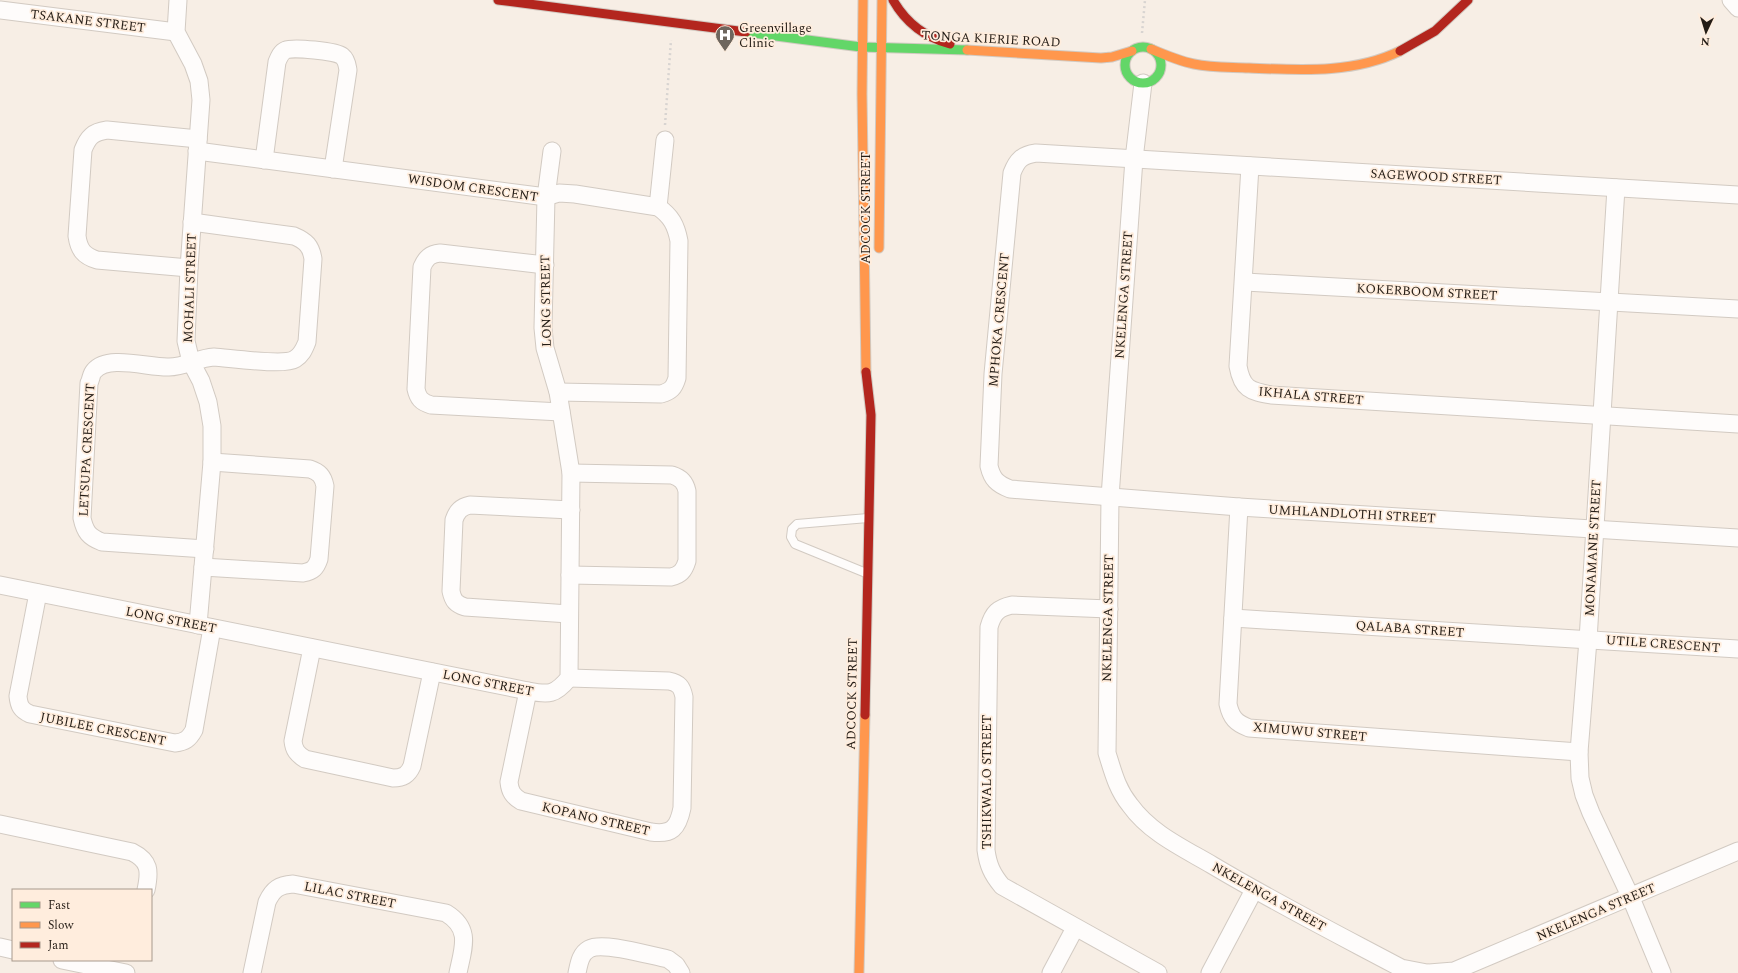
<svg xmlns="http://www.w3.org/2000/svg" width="1738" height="973" viewBox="0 0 1738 973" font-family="Spectral,serif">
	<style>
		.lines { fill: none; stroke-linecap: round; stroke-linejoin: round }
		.lane-casing { stroke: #d2cac2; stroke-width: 10 }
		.street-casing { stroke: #d2cac2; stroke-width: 19 }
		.fast-casing { stroke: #d2cac2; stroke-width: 11 }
		.slow-casing { stroke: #d2cac2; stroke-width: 11 }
		.jam-casing { stroke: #d2cac2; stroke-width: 11 }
		.path { stroke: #d8d4d1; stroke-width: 2.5; stroke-dasharray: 2 3; stroke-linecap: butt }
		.lane { stroke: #fefcfb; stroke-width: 8 }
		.street { stroke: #fefcfb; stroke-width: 17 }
		.fast { stroke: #63d668; stroke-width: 9 }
		.slow { stroke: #ff974d; stroke-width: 9 }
		.jam { stroke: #b3261e; stroke-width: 9 }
		.labels { text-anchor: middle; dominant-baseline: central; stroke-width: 3.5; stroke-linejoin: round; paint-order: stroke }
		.street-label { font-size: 13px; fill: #241c15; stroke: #ffeddd }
		.poi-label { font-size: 13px; fill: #241c15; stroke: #ffeddd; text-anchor: start }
	</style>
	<rect width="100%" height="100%" fill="#f7eee5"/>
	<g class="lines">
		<defs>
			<path id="lane" d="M866,573L795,544L791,537L792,529L797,524L868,518"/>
			<g id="street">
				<path d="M178,0L176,32L193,64L199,81L201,100L189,268L186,341L191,362L201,381L208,402L212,426V462L198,625"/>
				<path d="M1731,0L1738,8"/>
				<path d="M0,10L176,32"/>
				<path d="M1143,83L1134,159L1110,497L1107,753C1113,772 1117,789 1130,805C1150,833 1183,848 1212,865C1274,902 1337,934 1401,968L1427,973"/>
				<path d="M197,151L546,197L559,193L575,194L658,207C671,216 676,225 679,241L677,378C674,388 671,391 661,394L558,392"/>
				<path d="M264,160L277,62C279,57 281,52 286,50C293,47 336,51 342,56C347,60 347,65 348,70L333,169"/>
				<path d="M1250,166L1238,366C1242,389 1250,391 1271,395L1738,424"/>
				<path d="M1616,188L1588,640L1579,752L1580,778L1584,795L1591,813L1631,898L1662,973"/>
				<path d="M1738,195L1036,153C1022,155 1017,160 1012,173L993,374L989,466C992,479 997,484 1010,489L1239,507L1738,538"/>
				<path d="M658,207L665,140"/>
				<path d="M192,222L294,236C306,241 311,246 313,259L307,342C304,349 302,355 295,359C284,366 230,358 214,357C198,358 185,367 169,367C149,368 108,354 94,371C91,374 91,380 89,383L82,518C85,532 89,537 102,542L205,549"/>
				<path d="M545,265L440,253C430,254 426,258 422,267L416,389C418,398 421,402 431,405L561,412"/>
				<path d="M189,268L97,260C84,256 79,250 77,236L83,150C88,137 93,132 107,130L198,139"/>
				<path d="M1245,282L1738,309"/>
				<path d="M1239,507L1228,704C1231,718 1236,723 1249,728L1579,752"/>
				<path d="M203,567L303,573C313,571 316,568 319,559L325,486C323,476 319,472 310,469L212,462"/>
				<path d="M570,575L671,577C680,575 684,571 687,561V491C685,482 681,478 672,475L571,473"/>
				<path d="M0,585L528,691C549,695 555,695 569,678L571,473L558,392L545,348L543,328L546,197L552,151"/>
				<path d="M38,593L18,696C19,706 21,710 30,714L175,743C185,742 189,739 194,730L212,628"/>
				<path d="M1109,609L1012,605C998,608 993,613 989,627L986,850C988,865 992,874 1002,886L1158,973"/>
				<path d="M569,614L465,607C456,604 453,601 451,591L454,520C457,511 461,507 470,505L571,510"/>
				<path d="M1233,618L1738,649"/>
				<path d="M312,648L293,741C294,750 297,754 305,759L393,778C403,778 408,775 412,766L432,672"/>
				<path d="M528,691L509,782C510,792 513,796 521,801L651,832C672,835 678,828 682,808L684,697C682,687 679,683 669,681L569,678"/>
				<path d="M0,824L132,852C150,861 150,871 146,890"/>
				<path d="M0,947L13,950"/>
				<path d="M62,960L126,973"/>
				<path d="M252,973L267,902C273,889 279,885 293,884L446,913C472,929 463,948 458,973"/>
				<path d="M577,973C579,964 580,954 589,949C603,941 651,956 668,959L676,965L681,973"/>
				<path d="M1051,973L1075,928"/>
				<path d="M1210,973L1254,890"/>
				<path d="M1429,973L1454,971L1738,851"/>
			</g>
			<g id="fast">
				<path d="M746,32L861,47L967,50"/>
				<circle cx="1143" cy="65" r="18"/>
			</g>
			<g id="slow">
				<path d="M863,0L862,94L866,372"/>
				<path d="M1151,49C1165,55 1179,61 1194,64C1212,68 1231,67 1249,68C1300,70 1353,74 1400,51"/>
				<path d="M967,50L1101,58L1112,57L1132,51"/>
				<path d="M879,248L882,0"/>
				<path d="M859,973L865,715"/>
			</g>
			<g id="jam">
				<path d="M498,0L746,32"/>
				<path d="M893,0C906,23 924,37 950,44"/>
				<path d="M1400,51L1435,31L1468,0"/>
				<path d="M865,715L871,415L866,372"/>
			</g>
		</defs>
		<use href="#lane" class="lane-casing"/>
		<use href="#street" class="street-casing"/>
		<use href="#fast" class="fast-casing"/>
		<use href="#slow" class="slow-casing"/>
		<use href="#jam" class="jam-casing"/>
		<g class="path">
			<path d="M1142,33L1145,0"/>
			<path d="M665,125L671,40"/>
		</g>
		<use href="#lane" class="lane"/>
		<use href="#street" class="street"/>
		<use href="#fast" class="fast"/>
		<use href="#slow" class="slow"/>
		<use href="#jam" class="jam"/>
	</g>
	<defs>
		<symbol id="hospital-pin" viewBox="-11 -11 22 30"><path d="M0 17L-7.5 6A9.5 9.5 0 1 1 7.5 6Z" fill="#6e665e" stroke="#ffeddd"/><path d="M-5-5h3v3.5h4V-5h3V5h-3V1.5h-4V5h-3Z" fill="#fff"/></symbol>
	</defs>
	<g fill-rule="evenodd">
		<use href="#hospital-pin" x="714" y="24" width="22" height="30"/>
	</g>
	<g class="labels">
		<g class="street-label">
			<text transform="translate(88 21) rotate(7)">TSAKANE STREET</text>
			<text transform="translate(991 39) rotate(3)">TONGA KIERIE ROAD</text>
			<text transform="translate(1436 177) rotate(3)">SAGEWOOD STREET</text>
			<text transform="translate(473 188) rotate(8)">WISDOM CRESCENT</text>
			<text transform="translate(866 208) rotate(-90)">ADCOCK STREET</text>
			<text transform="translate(190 288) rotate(-88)">MOHALI STREET</text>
			<text transform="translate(1427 292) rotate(3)">KOKERBOOM STREET</text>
			<text transform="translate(1124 295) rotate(-86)">NKELENGA STREET</text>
			<text transform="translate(546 301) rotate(-91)">LONG STREET</text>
			<text transform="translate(999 320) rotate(-85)">MPHOKA CRESCENT</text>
			<text transform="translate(1311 396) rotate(5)">IKHALA STREET</text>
			<text transform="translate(87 450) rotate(-87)">LETSUPA CRESCENT</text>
			<text transform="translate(1352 514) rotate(3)">UMHLANDLOTHI STREET</text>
			<text transform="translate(1593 548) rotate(-87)">MONAMANE STREET</text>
			<text transform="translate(1108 618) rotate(-89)">NKELENGA STREET</text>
			<text transform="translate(171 620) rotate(11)">LONG STREET</text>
			<text transform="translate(1410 629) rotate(4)">QALABA STREET</text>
			<text transform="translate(1663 644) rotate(4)">UTILE CRESCENT</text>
			<text transform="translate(488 683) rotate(11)">LONG STREET</text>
			<text transform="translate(852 694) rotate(-89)">ADCOCK STREET</text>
			<text transform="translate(103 729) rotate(11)">JUBILEE CRESCENT</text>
			<text transform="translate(1310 732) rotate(5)">XIMUWU STREET</text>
			<text transform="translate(987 782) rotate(-90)">TSHIKWALO STREET</text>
			<text transform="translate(596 819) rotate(13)">KOPANO STREET</text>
			<text transform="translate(350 895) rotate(11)">LILAC STREET</text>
			<text transform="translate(1269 897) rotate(29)">NKELENGA STREET</text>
			<text transform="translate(1596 912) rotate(-23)">NKELENGA STREET</text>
		</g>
		<g class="poi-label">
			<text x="739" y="28">Greenvillage<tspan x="739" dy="15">Clinic</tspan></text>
		</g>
	</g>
	<rect x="12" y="889" width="140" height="72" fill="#ffeddd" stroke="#a7998d"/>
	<rect x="20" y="902" width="20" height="6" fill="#63d668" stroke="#a7998d"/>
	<text x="48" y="909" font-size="12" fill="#241c15">Fast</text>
	<rect x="20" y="922" width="20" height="6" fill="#ff974d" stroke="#a7998d"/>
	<text x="48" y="929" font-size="12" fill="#241c15">Slow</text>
	<rect x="20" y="942" width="20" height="6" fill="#b3261e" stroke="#a7998d"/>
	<text x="48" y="949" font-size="12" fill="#241c15">Jam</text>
	<g transform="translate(1706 32) rotate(184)" stroke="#ffeddd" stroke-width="3" paint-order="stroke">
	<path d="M0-3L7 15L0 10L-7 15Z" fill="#241c15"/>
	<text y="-6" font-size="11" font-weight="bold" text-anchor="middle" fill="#241c15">N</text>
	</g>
</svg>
